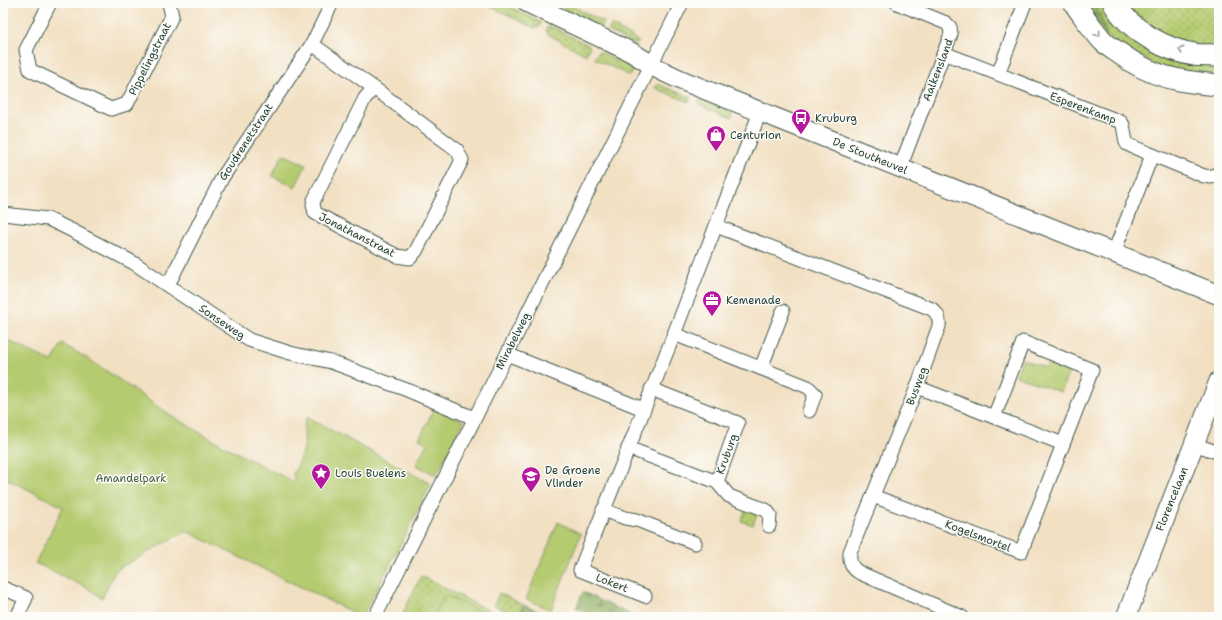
<svg xmlns="http://www.w3.org/2000/svg" width="1222" height="620" viewBox="0 0 1222 620" font-family="'Shantell Sans',sans-serif">
	<style>
		.grass { fill: url(#grass-dots); stroke: #6a8452 }
		.forest { fill: url(#forest-firs); stroke: #58764b }
		.park { fill: #b5cb6f; stroke: #6a8452 }
		.lines { fill: none; stroke-linecap: round; stroke-linejoin: round }
		.street-casing { stroke: #3f5549; stroke-width: 15 }
		.secondary-casing { stroke: #3f5549; stroke-width: 21 }
		.primary-casing { stroke: #3f5549; stroke-width: 23 }
		.highway-casing { stroke: #3f5549; stroke-width: 24 }
		.street { stroke: #fff; stroke-width: 13 }
		.secondary { stroke: #fff; stroke-width: 19 }
		.primary { stroke: #fff; stroke-width: 21 }
		.highway { stroke: #fff; stroke-width: 22 }
		.oneway { stroke: #8f9e9a }
		.labels { text-anchor: middle; dominant-baseline: central; stroke-width: 3; stroke-linejoin: round; paint-order: stroke }
		.street-label { font-size: 11px; fill: #1f3d34; stroke: #fdfcf7 }
		.poi-label { font-size: 11px; fill: #1f3d34; stroke: #fdfcf7; text-anchor: start }
		.park-label { font-size: 11px; fill: #446043; stroke: #fdfcf7 }
	</style>
	<defs>
		<pattern id="grass-dots" width="8" height="8" patternUnits="userSpaceOnUse"><rect width="8" height="8" fill="#b5cb6f"/><path d="M2 2h.1M6 6h.1" fill="none" stroke="#93a65c" stroke-width="1.8" stroke-linecap="round"/></pattern>
		<pattern id="forest-firs" width="22" height="20" patternUnits="userSpaceOnUse"><rect width="22" height="20" fill="#90af62"/><path d="M5 1l3.5 6h-7zM16 11l3.5 6h-7z" fill="#759052"/></pattern>
	</defs>
	<rect width="100%" height="100%" fill="#fdfcf7"/>
	<filter id="ink" filterUnits="userSpaceOnUse"><feTurbulence type="fractalNoise" baseFrequency=".025" numOctaves="2"/><feDisplacementMap in="SourceGraphic" scale="8" xChannelSelector="R" yChannelSelector="G"/><feConvolveMatrix kernelMatrix="1 2 1 2 8 2 1 2 1" color-interpolation-filters="sRGB"/></filter>
	<filter id="wash" filterUnits="userSpaceOnUse"><feTurbulence type="fractalNoise" baseFrequency=".012" numOctaves="4" result="noise"/><feDisplacementMap in="SourceGraphic" scale="16" xChannelSelector="R" yChannelSelector="G"/><feGaussianBlur stdDeviation="0.9" result="paint"/><feColorMatrix in="noise" values="0 0 0 0 0 0 0 0 0 0 0 0 0 0 0 0 0 1.4 0 .05"/><feComposite in="paint" operator="in"/></filter>
	<g filter="url(#wash)">
		<rect width="100%" height="100%" fill="#f2e0c3"/>
		<g class="grass">
			<path d="M489,3H503L536,20L541,23L538,28L532,27L492,7Z"/>
			<path d="M560,3H566L604,22L601,27L559,6Z"/>
			<path d="M1096,3H1106L1219,62V78L1170,74L1107,37Z"/>
			<path d="M1120,3H1219V50L1160,37Z"/>
			<path d="M611,25L631,36L639,42L636,45L608,31Z"/>
			<path d="M547,27H553L590,46L586,55L549,35L546,31Z"/>
			<path d="M599,51L633,69L630,76L595,59Z"/>
			<path d="M658,84L690,97L689,102L655,88Z"/>
			<path d="M700,99L733,113L731,118L698,104Z"/>
			<path d="M747,506L758,511L753,525L741,521Z"/>
			<path d="M421,576L501,617H401Z"/>
			<path d="M499,593L523,605L518,617L494,605Z"/>
		</g>
		<g class="forest">
			<path d="M1082,3H1096L1107,37Z"/>
			<path d="M583,592L635,617H597L576,608Z"/>
			<path d="M523,605L552,617H519Z"/>
		</g>
		<g class="park">
			<path d="M283,154L306,165L295,187L272,176Z"/>
			<path d="M3,338L52,362L62,344C99,363 131,389 166,412C207,438 250,460 294,482L295,481L293,474C297,466 302,458 304,448C306,437 301,427 307,417L431,484L400,545L362,617L186,531L116,570L102,598L89,589L40,565L35,564L63,507L3,477Z"/>
			<path d="M1050,357L1071,366L1061,392L1016,376L1022,359L1046,368Z"/>
			<path d="M434,409L464,421L436,475L416,465L427,443L419,439Z"/>
			<path d="M558,522L581,534L551,610L526,599Z"/>
			<path d="M445,595L490,617H434Z"/>
		</g>
	</g>
	<g filter="url(#ink)">
		<g class="lines">
			<defs>
				<g id="street">
					<path d="M50,3L26,50L30,70L111,109L127,104L172,16L169,3"/>
					<path d="M897,3L946,23L950,27L951,34L900,168"/>
					<path d="M312,44L374,88L365,98L314,200L313,204L315,213L397,256L410,258L416,251L462,160L457,150L374,88"/>
					<path d="M944,53L1121,122L1123,125L1126,142L1127,144L1131,146L1204,176L1211,177L1219,173"/>
					<path d="M998,74L1025,3"/>
					<path d="M3,214L48,219L71,230L134,263L249,340L290,353L331,362L407,390L474,418"/>
					<path d="M716,226L932,309C938,314 940,319 939,326L917,387L850,552C849,562 851,568 860,573L962,617"/>
					<path d="M1114,252L1152,155"/>
					<path d="M168,285L222,178L312,44L332,3"/>
					<path d="M674,334L808,387L815,394L809,411"/>
					<path d="M507,354L643,409"/>
					<path d="M761,368L783,311"/>
					<path d="M917,387L1063,444"/>
					<path d="M651,389L738,423L717,482"/>
					<path d="M1194,444L1219,453"/>
					<path d="M628,448L717,482L729,496L766,510L770,515L769,526"/>
					<path d="M873,496L1021,552L1092,370L1023,342L994,417"/>
					<path d="M603,510L625,518L637,520L695,543"/>
					<path d="M3,588L26,598L17,617"/>
					<path d="M645,596L580,570L674,334L760,112"/>
					<path d="M375,617L507,354L682,3"/>
				</g>
				<g id="secondary">
					<path d="M528,3L631,52L660,70L681,80L1219,295"/>
					<path d="M1126,617L1219,381"/>
				</g>
				<path id="primary" d="M1074,3C1083,15 1092,29 1102,40C1106,45 1113,49 1119,53C1151,77 1180,82 1219,85"/>
				<path id="highway" d="M1114,3C1129,30 1166,51 1197,55C1205,55 1212,55 1219,56"/>
			</defs>
			<use href="#street" class="street-casing"/>
			<use href="#secondary" class="secondary-casing"/>
			<use href="#primary" class="primary-casing"/>
			<use href="#highway" class="highway-casing"/>
			<use href="#street" class="street"/>
			<use href="#secondary" class="secondary"/>
			<use href="#primary" class="primary"/>
			<use href="#highway" class="highway"/>
		</g>
		<defs><path id="oneway-chevron" d="M-2-3.5L2.5 0L-2 3.5" fill="none" stroke-width="1.6" stroke-linecap="round" stroke-linejoin="round"/></defs>
		<g class="oneway">
			<use href="#oneway-chevron" transform="translate(1098 34) rotate(53)"/>
			<use href="#oneway-chevron" transform="translate(1181 50) rotate(-164)"/>
		</g>
	</g>
	<defs>
		<symbol id="bus-pin" viewBox="-11 -11 22 30"><path d="M0 17L-7.5 6A9.5 9.5 0 1 1 7.5 6Z" fill="#b5179e" stroke="#fdfcf7"/><path d="M-5-6H5V4H4V6H2V4H-2V6H-4V4H-5ZM-3.5-4V0h7V-4ZM-3.5 1.2v1.5H-2V1.2ZM2 1.2v1.5H3.5V1.2Z" fill="#fff"/></symbol>
		<symbol id="shop-pin" viewBox="-11 -11 22 30"><path d="M0 17L-7.5 6A9.5 9.5 0 1 1 7.5 6Z" fill="#b5179e" stroke="#fdfcf7"/><path d="M-5-2.5h2.3a2.7 3.5 0 0 1 5.4 0H5L5.5 6h-11ZM-1.5-2.5h3a1.5 2.3 0 0 0-3 0Z" fill="#fff"/></symbol>
		<symbol id="office-pin" viewBox="-11 -11 22 30"><path d="M0 17L-7.5 6A9.5 9.5 0 1 1 7.5 6Z" fill="#b5179e" stroke="#fdfcf7"/><path d="M-6-3h4V-5.5h4V-3h4V5H-6ZM-1-4.5V-3h2v-1.5ZM-6 0V1H6V0Z" fill="#fff"/></symbol>
		<symbol id="sight-pin" viewBox="-11 -11 22 30"><path d="M0 17L-7.5 6A9.5 9.5 0 1 1 7.5 6Z" fill="#b5179e" stroke="#fdfcf7"/><path d="M0-6L1.8-2.2L6-1.7L2.9 1.2L3.7 5.4L0 3.3L-3.7 5.4L-2.9 1.2L-6-1.7L-1.8-2.2Z" fill="#fff"/></symbol>
		<symbol id="school-pin" viewBox="-11 -11 22 30"><path d="M0 17L-7.5 6A9.5 9.5 0 1 1 7.5 6Z" fill="#b5179e" stroke="#fdfcf7"/><path d="M0-5L7-2L0 1L-7-2ZM-4 1L0 2.5L4 1V4Q0 6-4 4Z" fill="#fff"/></symbol>
	</defs>
	<g fill-rule="evenodd">
		<use href="#bus-pin" x="790" y="107" width="22" height="30"/>
		<use href="#shop-pin" x="705" y="124" width="22" height="30"/>
		<use href="#office-pin" x="701" y="289" width="22" height="30"/>
		<use href="#sight-pin" x="310" y="462" width="22" height="30"/>
		<use href="#school-pin" x="520" y="465" width="22" height="30"/>
	</g>
	<g class="labels">
		<g class="street-label">
			<text transform="translate(150 59) rotate(-63)">Pippelingstraat</text>
			<text transform="translate(938 70) rotate(-69)">Aalkensland</text>
			<text transform="translate(1083 108) rotate(21)">Esperenkamp</text>
			<text transform="translate(246 142) rotate(-57)">Goudrenetstraat</text>
			<text transform="translate(870 156) rotate(22)">De Stoutheuvel</text>
			<text transform="translate(357 235) rotate(27)">Jonathanstraat</text>
			<text transform="translate(222 322) rotate(34)">Sonseweg</text>
			<text transform="translate(513 341) rotate(-63)">Mirabelweg</text>
			<text transform="translate(917 386) rotate(-69)">Busweg</text>
			<text transform="translate(727 454) rotate(-70)">Kruburg</text>
			<text transform="translate(1172 499) rotate(-68)">Florencelaan</text>
			<text transform="translate(978 536) rotate(21)">Kogelsmortel</text>
			<text transform="translate(612 583) rotate(21)">Lokert</text>
		</g>
		<g class="poi-label">
			<text x="815" y="118">Kruburg</text>
			<text x="730" y="135">Centurion</text>
			<text x="726" y="300">Kemenade</text>
			<text x="545" y="470">De Groene<tspan x="545" dy="13">Vlinder</tspan></text>
			<text x="335" y="473">Louis Buelens</text>
		</g>
		<g class="park-label">
			<text x="131" y="478">Amandelpark</text>
		</g>
	</g>
	<rect width="1222" height="620" fill="none" stroke="#fdfcf7" stroke-width="16"/>
</svg>
